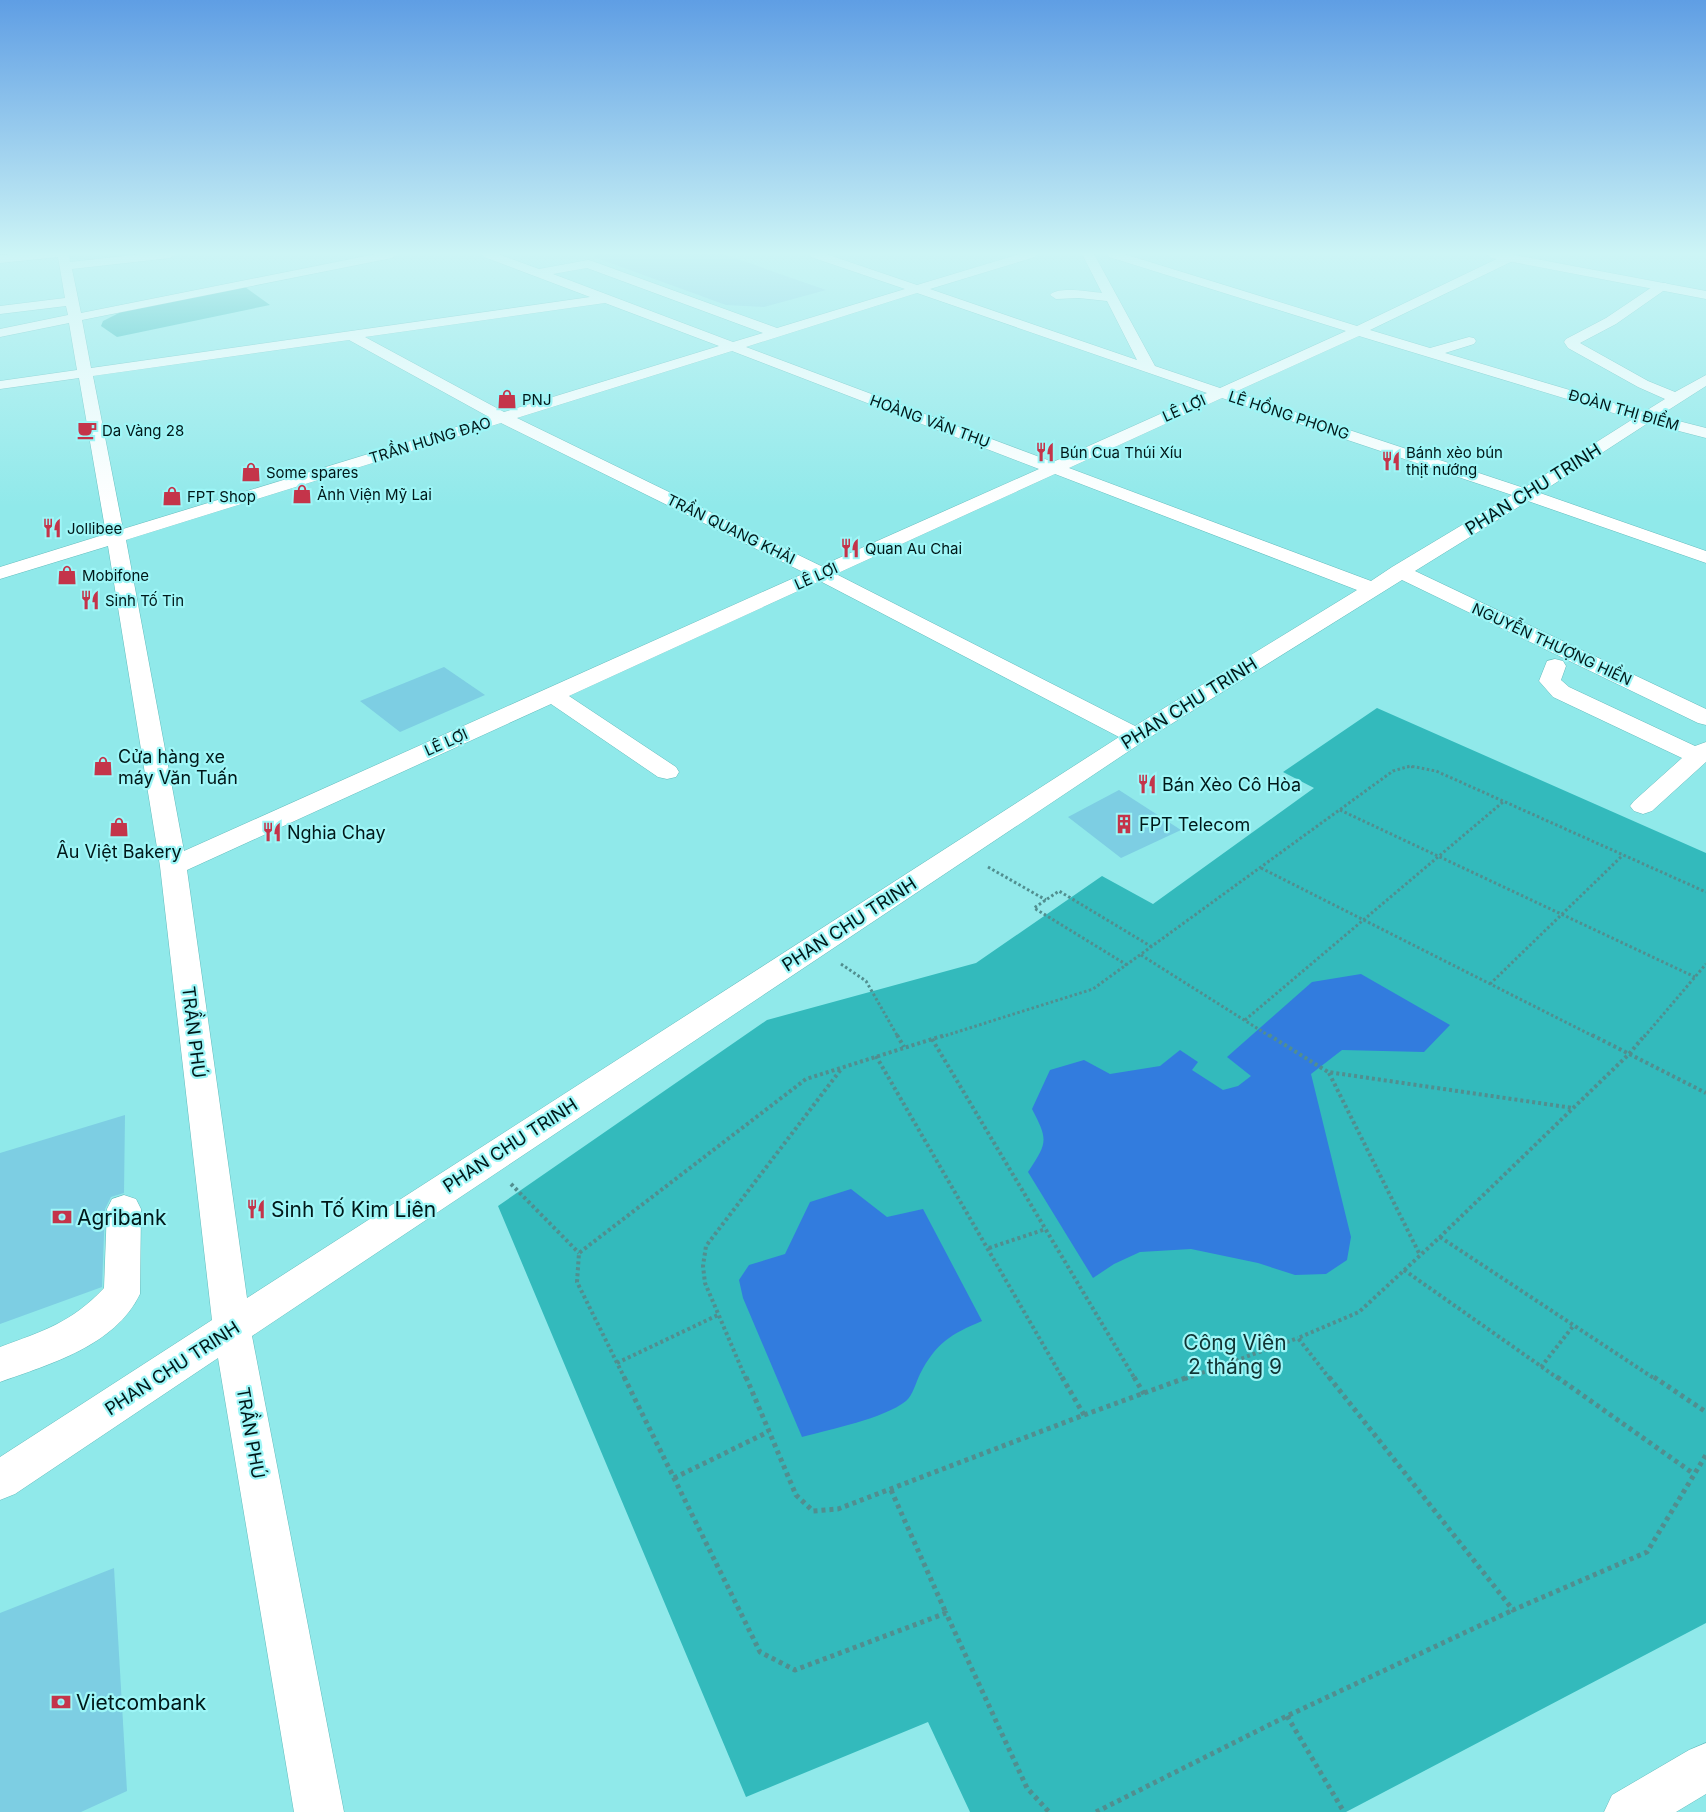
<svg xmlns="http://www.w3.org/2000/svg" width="1706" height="1812" viewBox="0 0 1706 1812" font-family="Inter,sans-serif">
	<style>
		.green { fill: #33babc }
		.water { fill: #327cde }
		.building { fill: #7dcee3 }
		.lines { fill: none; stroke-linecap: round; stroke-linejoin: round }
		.minor-casing { stroke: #63bcbd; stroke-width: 1 }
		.major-casing { stroke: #63bcbd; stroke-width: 1 }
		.path-far3 { stroke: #518e8f; stroke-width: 2.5; stroke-dasharray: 2 2; stroke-linecap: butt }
		.path-far2 { stroke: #518e8f; stroke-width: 3; stroke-dasharray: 2.5 2.5; stroke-linecap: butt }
		.path-far1 { stroke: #518e8f; stroke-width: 4; stroke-dasharray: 3 3; stroke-linecap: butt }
		.path { stroke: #518e8f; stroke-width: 5; stroke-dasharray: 4 4; stroke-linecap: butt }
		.minor { fill: #fff; fill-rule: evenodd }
		.major { fill: #fff; fill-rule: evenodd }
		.labels { text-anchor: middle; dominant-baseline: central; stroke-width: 4.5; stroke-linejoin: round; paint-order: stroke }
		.far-poi-label { font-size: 15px; fill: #001819; stroke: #9ef6f7; text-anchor: start }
		.far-street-label { font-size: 15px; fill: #001819; stroke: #9ef6f7 }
		.street-label { font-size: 18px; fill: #001819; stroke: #9ef6f7 }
		.poi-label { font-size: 18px; fill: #001819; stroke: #9ef6f7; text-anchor: start }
		.near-poi-label { font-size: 21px; fill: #001819; stroke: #9ef6f7; text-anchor: start }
		.near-park-label { font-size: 21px; fill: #113434; stroke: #9ef6f7 }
	</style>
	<rect width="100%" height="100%" fill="#90e9ea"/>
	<g class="green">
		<path d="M245,287L270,305L117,337L101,326L103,321L123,311Z"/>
		<path d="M1377,708L1706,853V1623L1346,1812H970L928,1722L746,1797L498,1206L767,1020L976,963L1102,876L1153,904L1314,788L1283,772Z"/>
	</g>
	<g class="water">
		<path d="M1361,974L1450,1025L1424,1052L1342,1050L1311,1074L1351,1237L1347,1260L1326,1274L1295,1275L1258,1263L1191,1249L1140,1252L1114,1264L1093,1278L1028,1172C1048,1142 1048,1140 1032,1109L1050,1070L1084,1060L1110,1074L1160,1066L1180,1050L1198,1062L1192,1070L1223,1090L1238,1086L1251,1076L1227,1057L1312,982Z"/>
		<path d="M851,1189L887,1217L923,1209L982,1321C951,1334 936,1343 920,1374C916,1382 913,1395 906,1401C883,1419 831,1429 802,1437L743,1298L739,1280L749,1265L785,1254L810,1202Z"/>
	</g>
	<g class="building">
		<path d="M595,254H723L826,290L764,307L726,305L594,257Z"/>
		<path d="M444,667L485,695L400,732L360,701Z"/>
		<path d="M1119,790L1181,830L1121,858L1068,817Z"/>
		<path d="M125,1115L124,1193L111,1197L105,1209L102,1287L0,1324V1153Z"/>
		<path d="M114,1568L127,1791L81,1812H0V1613Z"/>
	</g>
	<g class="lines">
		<defs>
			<g id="minor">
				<path d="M19,254H69L70,262L142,254H176L170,258L72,269L81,313L376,254H398L392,258L82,320L91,368L590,297L484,257L482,254H498L539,269L588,260L592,261L777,328L905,289L811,257L809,254H826L917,285L1020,254H1037L1035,257L930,289L1137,360L1107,301L1079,298L1056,299L1050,295C1058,286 1090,292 1102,293L1082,254H1094L1155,366L1220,388L1346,331L1109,257L1107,254H1124L1357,326L1507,254H1512L1517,257L1515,260L1370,330L1430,348L1469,337L1474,338L1476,341L1474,344L1445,353L1644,412L1665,399L1638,387L1568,348L1564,342L1566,339L1606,318L1658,283H1666L1668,286L1666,289L1616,324L1580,343L1648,381L1675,392L1706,375V386L1659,416L1706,428V438L1648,423L1540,493L1706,551V563L1528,501L1415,571L1706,709V725L1698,723L1402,580L1144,741L252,1336L344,1812H294L218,1358L15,1494L0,1500V1457L212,1320L160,866L108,546L0,579V567L106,534L79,378L0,389V381L77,370L69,323L0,337V329L68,315L66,306L0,314V306L65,298L58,257L0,263V255ZM587,268L763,333L733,342L553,274ZM917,293L1207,393L1053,462L746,347ZM605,303L719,346L504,412L365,337ZM1359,336L1633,419L1524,488L1235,392ZM349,340L489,417L123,529L93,376ZM732,351L1039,469L821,566L517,418ZM1222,398L1512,495L1392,567L1371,581L1069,468ZM501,423L805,573L184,851L126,540ZM1055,474L1357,590L1135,726L836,574ZM820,581L1119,737L247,1298L187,870L551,704L658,777L667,779L676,777L679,772L676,767L569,696Z"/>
				<path d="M1555,659L1563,661L1566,666L1561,680L1569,687L1695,746L1706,742V762L1652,811L1643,814L1634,811L1630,806L1634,801L1682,758L1553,697L1539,681L1547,661Z"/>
				<path d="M124,1195L136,1199L141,1209L140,1294C115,1346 50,1364 0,1382V1347C43,1331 71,1323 104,1288L107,1209L112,1199Z"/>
				<path d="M1706,1743V1794L1676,1812H1604L1612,1795L1689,1750Z"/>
			</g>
			<path id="major" d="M1486,254H1509L1706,291V299L1492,258Z"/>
		</defs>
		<use href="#minor" class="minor-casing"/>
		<use href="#major" class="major-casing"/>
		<path class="path-far3" d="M1407,767H1415"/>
		<g class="path-far2">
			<path d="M1340,810L1695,977"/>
			<path d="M988,867L1046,900"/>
			<path d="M1261,868L1595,1037"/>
			<path d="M1141,955L1271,1037"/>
			<path d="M841,964L866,981L898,1037"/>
			<path d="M1127,965L1034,908L1059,891L1152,947"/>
			<path d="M1490,984L1623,855"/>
			<path d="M1245,1020L1503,802"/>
			<path d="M941,1037L1093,989L1393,771L1410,766L1436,771L1706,892"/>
			<path d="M1644,1037L1706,964"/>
		</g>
		<g class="path-far1">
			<path d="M897,1035L904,1047"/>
			<path d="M1269,1035L1328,1072L1573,1108"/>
			<path d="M1592,1035L1706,1093"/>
			<path d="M932,1039L1135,1379"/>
			<path d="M876,1056L1063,1379"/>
			<path d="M1329,1073L1420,1255"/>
			<path d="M511,1184L579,1253"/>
			<path d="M1440,1237L1655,1379"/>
			<path d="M989,1248L1046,1229"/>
			<path d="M1404,1270L1559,1379"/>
			<path d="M617,1363L718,1315"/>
			<path d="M1541,1367L1574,1325"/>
			<path d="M625,1379L577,1282L579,1253L806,1079L945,1035"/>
			<path d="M746,1379L705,1283L703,1266L706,1246L842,1068"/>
			<path d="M1185,1379L1298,1338"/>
			<path d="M1330,1379L1298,1338L1359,1312L1440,1237L1629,1054L1645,1035"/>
		</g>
		<g class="path">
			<path d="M624,1377L760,1652L795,1670L946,1613L1027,1788L1049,1812"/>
			<path d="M746,1377L796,1495L813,1511L838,1509L1084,1415L1188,1377"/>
			<path d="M1062,1377L1084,1415"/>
			<path d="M1134,1377L1144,1394"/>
			<path d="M1329,1377L1513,1610L1647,1552L1706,1455"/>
			<path d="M1557,1377L1694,1474"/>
			<path d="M1654,1377L1706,1412"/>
			<path d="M674,1478L768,1432"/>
			<path d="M891,1490L946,1613"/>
			<path d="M1287,1716L1344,1812"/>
			<path d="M1096,1812L1287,1716L1513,1610"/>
		</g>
		<use href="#minor" class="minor"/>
		<use href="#major" class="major"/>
	</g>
	<linearGradient id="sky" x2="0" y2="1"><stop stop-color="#5f9ee4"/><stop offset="0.5" stop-color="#cdf5f6"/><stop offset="1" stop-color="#cdf5f6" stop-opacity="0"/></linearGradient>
	<rect width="1706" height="507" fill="url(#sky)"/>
	<defs>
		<symbol id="shop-bare" viewBox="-9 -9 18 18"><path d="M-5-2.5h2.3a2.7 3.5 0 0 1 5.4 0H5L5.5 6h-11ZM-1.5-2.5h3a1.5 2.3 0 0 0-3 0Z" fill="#c4344a" stroke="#9ef6f7" stroke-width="2.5" paint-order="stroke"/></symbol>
		<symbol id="cafe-bare" viewBox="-9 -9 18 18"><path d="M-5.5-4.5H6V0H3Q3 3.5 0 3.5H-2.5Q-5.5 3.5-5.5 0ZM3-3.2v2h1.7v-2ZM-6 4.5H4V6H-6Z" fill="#c4344a" stroke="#9ef6f7" stroke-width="2.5" paint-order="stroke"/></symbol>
		<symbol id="restaurant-bare" viewBox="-9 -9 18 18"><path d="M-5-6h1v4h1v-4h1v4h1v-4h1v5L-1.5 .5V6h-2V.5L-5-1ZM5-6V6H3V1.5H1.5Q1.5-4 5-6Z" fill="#c4344a" stroke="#9ef6f7" stroke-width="2.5" paint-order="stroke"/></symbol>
		<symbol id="building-bare" viewBox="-9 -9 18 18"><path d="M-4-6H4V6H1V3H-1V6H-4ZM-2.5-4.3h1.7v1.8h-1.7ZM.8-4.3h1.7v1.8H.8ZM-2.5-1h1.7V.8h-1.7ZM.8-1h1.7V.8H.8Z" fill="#c4344a" stroke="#9ef6f7" stroke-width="2.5" paint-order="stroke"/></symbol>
		<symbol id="bank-bare" viewBox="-9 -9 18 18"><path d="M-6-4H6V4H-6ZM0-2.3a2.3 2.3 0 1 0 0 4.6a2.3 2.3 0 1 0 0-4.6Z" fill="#c4344a" stroke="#9ef6f7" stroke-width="2.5" paint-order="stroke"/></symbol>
	</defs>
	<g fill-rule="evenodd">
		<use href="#shop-bare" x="493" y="385" width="28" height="28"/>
		<use href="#cafe-bare" x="73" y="416" width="28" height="28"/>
		<use href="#restaurant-bare" x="1031" y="438" width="28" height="28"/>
		<use href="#restaurant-bare" x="1377" y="447" width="28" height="28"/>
		<use href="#shop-bare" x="237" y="458" width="28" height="28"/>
		<use href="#shop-bare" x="288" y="480" width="28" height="28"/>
		<use href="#shop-bare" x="158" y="482" width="28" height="28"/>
		<use href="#restaurant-bare" x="38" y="514" width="28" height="28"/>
		<use href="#restaurant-bare" x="836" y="534" width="28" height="28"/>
		<use href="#shop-bare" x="53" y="561" width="28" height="28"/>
		<use href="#restaurant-bare" x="76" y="586" width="28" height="28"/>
		<use href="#shop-bare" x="89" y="752" width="28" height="28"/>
		<use href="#restaurant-bare" x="1133" y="770" width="28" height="28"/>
		<use href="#building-bare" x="1110" y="810" width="28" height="28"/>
		<use href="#shop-bare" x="105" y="813" width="28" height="28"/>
		<use href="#restaurant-bare" x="258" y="818" width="28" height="28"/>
		<use href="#restaurant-bare" x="242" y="1195" width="28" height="28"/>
		<use href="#bank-bare" x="48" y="1203" width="28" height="28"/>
		<use href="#bank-bare" x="47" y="1688" width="28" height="28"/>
	</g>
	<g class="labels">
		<g class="far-poi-label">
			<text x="522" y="399">PNJ</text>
			<text x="102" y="430">Da Vàng 28</text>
			<text x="1060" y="452">Bún Cua Thúi Xíu</text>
			<text x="1406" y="452">Bánh xèo bún<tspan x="1406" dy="17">thịt nướng</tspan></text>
			<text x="266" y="472">Some spares</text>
			<text x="317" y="494">Ảnh Viện Mỹ Lai</text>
			<text x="187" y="496">FPT Shop</text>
			<text x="67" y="528">Jollibee</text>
			<text x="865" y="548">Quan Au Chai</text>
			<text x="82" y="575">Mobifone</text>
			<text x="105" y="600">Sinh Tố Tin</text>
		</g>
		<g class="far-street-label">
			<text transform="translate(1184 408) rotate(-24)">LÊ LỢI</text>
			<text transform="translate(1624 410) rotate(16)">ĐOÀN THỊ ĐIỂM</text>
			<text transform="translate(1289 415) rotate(18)">LÊ HỒNG PHONG</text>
			<text transform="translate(930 421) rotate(20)">HOÀNG VĂN THỤ</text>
			<text transform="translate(430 440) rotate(-17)">TRẦN HƯNG ĐẠO</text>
			<text transform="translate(731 529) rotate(26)">TRẦN QUANG KHẢI</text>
			<text transform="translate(816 576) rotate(-24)">LÊ LỢI</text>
			<text transform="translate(1552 644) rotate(25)">NGUYỄN THƯỢNG HIỀN</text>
			<text transform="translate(446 742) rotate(-24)">LÊ LỢI</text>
		</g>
		<g class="street-label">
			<text transform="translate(1533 489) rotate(-32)">PHAN CHU TRINH</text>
			<text transform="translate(1189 703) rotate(-32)">PHAN CHU TRINH</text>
			<text transform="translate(849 924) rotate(-33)">PHAN CHU TRINH</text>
			<text transform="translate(194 1032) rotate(83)">TRẦN PHÚ</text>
			<text transform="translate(510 1145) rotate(-33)">PHAN CHU TRINH</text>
			<text transform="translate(172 1368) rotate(-33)">PHAN CHU TRINH</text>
			<text transform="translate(251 1433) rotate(80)">TRẦN PHÚ</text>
		</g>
		<g class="poi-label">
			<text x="118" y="756">Cửa hàng xe<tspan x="118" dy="21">máy Văn Tuấn</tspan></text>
			<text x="1162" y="784">Bán Xèo Cô Hòa</text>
			<text x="1139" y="824">FPT Telecom</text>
			<text x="287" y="832">Nghia Chay</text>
			<text x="119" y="851" text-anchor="middle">Âu Việt Bakery</text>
		</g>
		<g class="near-poi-label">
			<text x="271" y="1209">Sinh Tố Kim Liên</text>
			<text x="77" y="1217">Agribank</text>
			<text x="76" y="1702">Vietcombank</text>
		</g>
		<g class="near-park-label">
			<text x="1235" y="1342">Công Viên<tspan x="1235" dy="24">2 tháng 9</tspan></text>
		</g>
	</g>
</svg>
